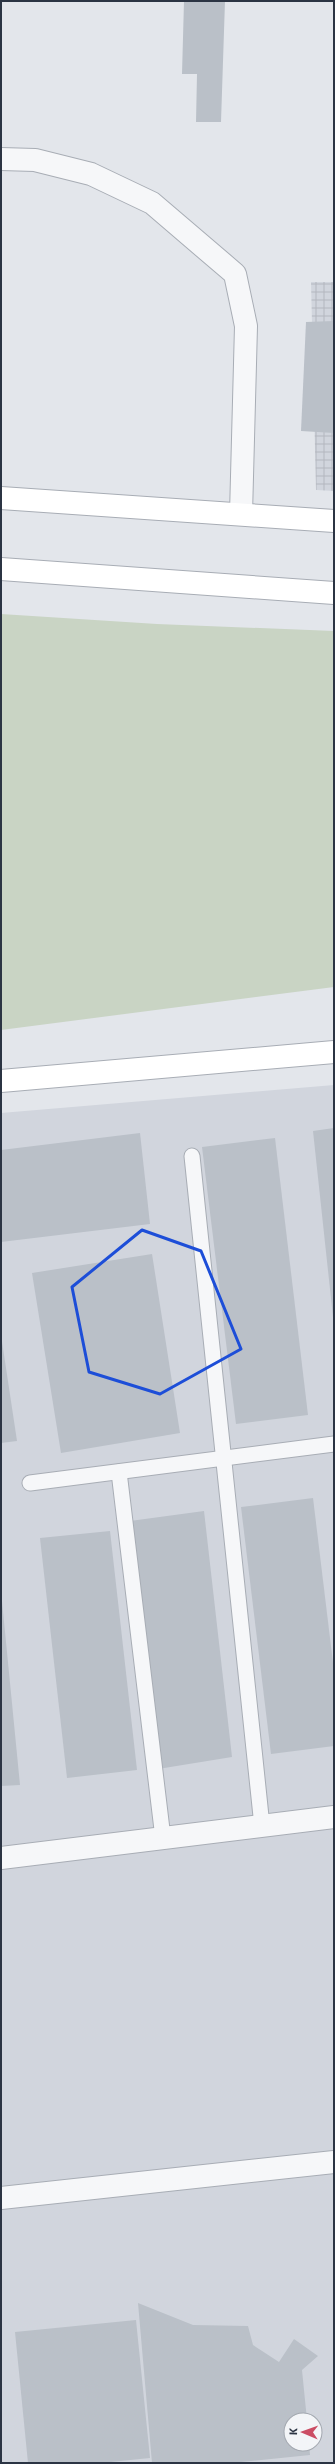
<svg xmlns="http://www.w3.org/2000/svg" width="335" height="2464" viewBox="0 0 335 2464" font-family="'Fira Sans',sans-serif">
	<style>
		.built { fill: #d1d5dd; fill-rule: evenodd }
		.industrial { fill: url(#industrial-grid) }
		.green { fill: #c9d4c4 }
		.building { fill: #bac0c8 }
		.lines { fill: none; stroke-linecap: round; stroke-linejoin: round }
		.lane-casing { stroke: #a8adb5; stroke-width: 17 }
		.street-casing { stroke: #a8adb5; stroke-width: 24 }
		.secondary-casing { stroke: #a8adb5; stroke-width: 24 }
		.lane { stroke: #f6f7f9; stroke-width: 15 }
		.street { stroke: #f6f7f9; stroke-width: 22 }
		.secondary { stroke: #fff; stroke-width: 22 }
		.marked { fill: none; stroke: #1d4ed8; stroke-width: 3; stroke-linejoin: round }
	</style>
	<defs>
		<pattern id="industrial-grid" width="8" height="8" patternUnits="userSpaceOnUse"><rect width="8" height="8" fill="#d1d5dd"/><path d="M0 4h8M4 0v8" fill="none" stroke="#b4b7bf"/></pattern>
	</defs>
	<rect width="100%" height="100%" fill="#e3e6eb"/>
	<path class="built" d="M334,1085V2463H1V1113ZM291,2420H315V2444H291Z"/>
	<path class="industrial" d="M311,282H334V491L316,490Z"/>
	<path class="green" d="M1,614L157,624L334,631V987L1,1030Z"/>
	<g class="building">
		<path d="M184,1H225L221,122H196L197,74H182Z"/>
		<path d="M334,321V433L301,431L306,322Z"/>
		<path d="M334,1128V1317H333L313,1131Z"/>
		<path d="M140,1133L150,1224L1,1242V1150Z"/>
		<path d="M275,1138L308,1415L236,1424L202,1147Z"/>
		<path d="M152,1254L180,1433L61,1453L32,1273Z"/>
		<path d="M1,1335L17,1441L1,1443Z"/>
		<path d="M313,1498L334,1671V1746L271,1754L241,1507Z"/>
		<path d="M204,1511L232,1757L158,1769L130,1521Z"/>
		<path d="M110,1531L137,1770L67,1778L40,1538Z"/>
		<path d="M1,1591L20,1785L1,1786Z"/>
		<path d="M138,2303L193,2325L248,2326L253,2345L279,2362L294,2339L318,2356L302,2370L307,2420H291V2444H309L310,2455L231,2463H152Z"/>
		<path d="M136,2320L150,2458L101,2463H28L15,2332Z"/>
	</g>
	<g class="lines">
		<defs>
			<g id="lane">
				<path d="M192,1156L262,1826"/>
				<path d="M119,1472L163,1838"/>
				<path d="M30,1483L334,1444"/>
			</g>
			<g id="street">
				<path d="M1,159L35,160L91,174L152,203L235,274L246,326L241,514"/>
				<path d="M1,1858L334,1817"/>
				<path d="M1,2198L334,2162"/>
			</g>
			<g id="secondary">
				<path d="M1,498L334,521"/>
				<path d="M1,569L334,593"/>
				<path d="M1,1081L334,1052"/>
			</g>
		</defs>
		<use href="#lane" class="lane-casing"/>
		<use href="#street" class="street-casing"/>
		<use href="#secondary" class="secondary-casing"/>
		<use href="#lane" class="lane"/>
		<use href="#street" class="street"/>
		<use href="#secondary" class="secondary"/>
	</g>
	<path class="marked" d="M142,1230L201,1251L241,1349L160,1394L89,1372L72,1287Z"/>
	<rect width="335" height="2464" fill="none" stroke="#2b3443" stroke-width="4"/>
	<g transform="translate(303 2432) rotate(272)"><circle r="19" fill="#f3f5f8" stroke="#a3a8b0"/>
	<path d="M0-3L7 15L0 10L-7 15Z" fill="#cb4d64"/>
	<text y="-6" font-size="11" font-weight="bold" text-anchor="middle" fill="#2b3443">K</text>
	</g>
</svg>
